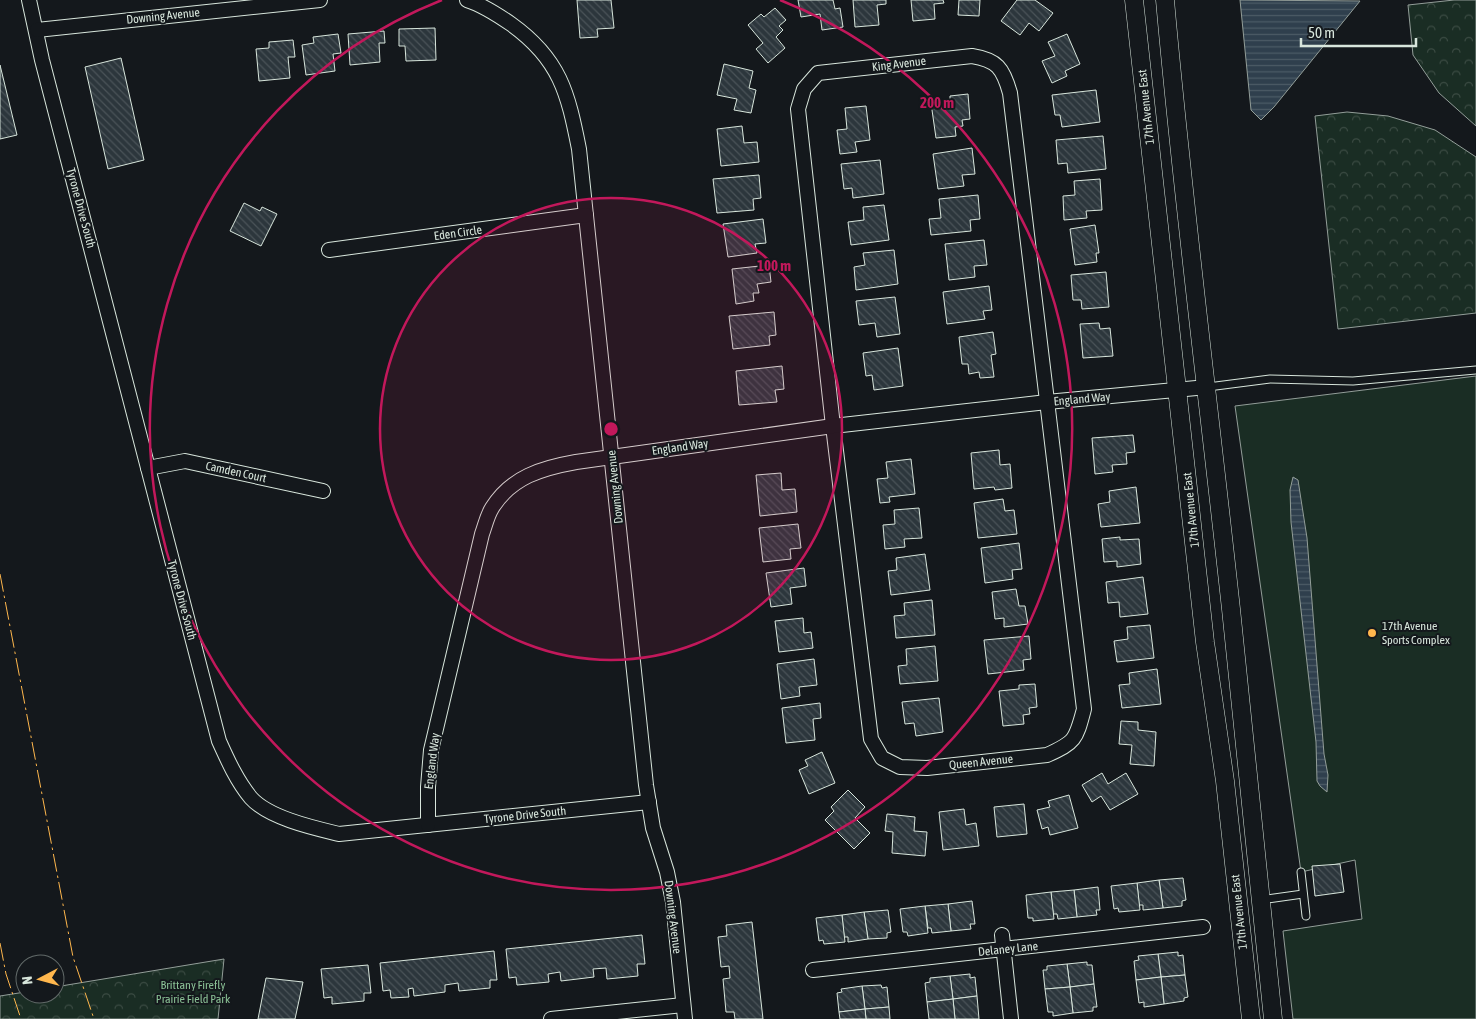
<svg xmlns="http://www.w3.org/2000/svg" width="1476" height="1019" viewBox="0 0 1476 1019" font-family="'Asap Condensed',sans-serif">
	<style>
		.park { fill: url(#park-crowns); stroke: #939e99 }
		.pitch { fill: #1a2d24; stroke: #939e99 }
		.water { fill: url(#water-rules); stroke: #939e99 }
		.building { fill: url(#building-back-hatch); stroke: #d8e6dc }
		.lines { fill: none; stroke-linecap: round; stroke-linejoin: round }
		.service-casing { stroke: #d8e6dc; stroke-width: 9 }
		.minor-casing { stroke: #d8e6dc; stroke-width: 16 }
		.tertiary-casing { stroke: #d8e6dc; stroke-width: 19 }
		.service { stroke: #14181c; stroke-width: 7 }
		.minor { stroke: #14181c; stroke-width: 14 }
		.tertiary { stroke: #14181c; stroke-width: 18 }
		.power { stroke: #ffb74d; stroke-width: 1; stroke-dasharray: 18 4 2.5 4; stroke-linecap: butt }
		.ring { fill: none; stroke: #c2185b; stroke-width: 2.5 }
		.poi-dot { fill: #ffb74d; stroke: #14181c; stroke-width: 2 }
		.labels { text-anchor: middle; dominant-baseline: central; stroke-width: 4; stroke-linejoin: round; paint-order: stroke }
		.street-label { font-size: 12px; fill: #d8e6dc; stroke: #14181c }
		.poi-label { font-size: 12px; fill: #d8e6dc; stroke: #14181c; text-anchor: start }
		.park-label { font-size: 12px; fill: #8ac095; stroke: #14181c }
		.centre { fill: #c2185b; stroke: #14181c; stroke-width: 2.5 }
		.ring-label { font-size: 15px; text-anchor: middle; font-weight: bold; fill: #c2185b; stroke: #14181c; stroke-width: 4; stroke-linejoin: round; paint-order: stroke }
	</style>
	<defs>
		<pattern id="park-crowns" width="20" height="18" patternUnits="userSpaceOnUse" patternTransform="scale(1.25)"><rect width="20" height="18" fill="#1a2d24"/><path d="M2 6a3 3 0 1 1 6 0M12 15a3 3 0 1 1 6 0" fill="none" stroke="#3b4b43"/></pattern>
		<pattern id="water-rules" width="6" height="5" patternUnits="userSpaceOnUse" patternTransform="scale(1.25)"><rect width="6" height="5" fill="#2f3f4d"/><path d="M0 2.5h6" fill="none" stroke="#4c5b66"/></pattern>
		<pattern id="building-back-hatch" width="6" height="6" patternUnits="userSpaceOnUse" patternTransform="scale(1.25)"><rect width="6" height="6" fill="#2c363c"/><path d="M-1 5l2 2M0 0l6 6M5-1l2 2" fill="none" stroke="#4a5358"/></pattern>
	</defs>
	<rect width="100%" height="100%" fill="#14181c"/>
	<g class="park">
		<path d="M1454,0H1476V126L1439,93L1413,55L1408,5Z"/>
		<path d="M1347,112L1388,116L1435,130L1476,157V313L1338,329L1315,116Z"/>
		<path d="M224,959L218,1019H0V996L25,992V994H55V987Z"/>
	</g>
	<path class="pitch" d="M1476,376V1019H1293L1283,931L1362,919L1355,860L1301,872L1235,406Z"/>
	<g class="water">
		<path d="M1240,0L1360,1L1274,107L1261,120L1251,110Z"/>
		<path d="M1293,477L1298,480L1307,538L1324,754L1328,775L1327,792L1320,786L1317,781L1316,742L1291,522L1290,490Z"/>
	</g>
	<g class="building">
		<path d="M577,0H611L614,28L597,29L598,37L580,38Z"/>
		<path d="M798,0H833L835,9L840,8L843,27L822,30L820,14L801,17Z"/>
		<path d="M853,0H886V4L877,5L879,25L855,27Z"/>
		<path d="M911,0H943L944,3L934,4L935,19L913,21Z"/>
		<path d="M959,0H980L979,16L958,15Z"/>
		<path d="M1017,0H1035L1053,13L1039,31L1029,23L1020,35L1001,21Z"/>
		<path d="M775,8L786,20L779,26L783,30L776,37L785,48L768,63L756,49L763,43L748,25L761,14L764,17Z"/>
		<path d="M435,28L436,60L406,61L405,46H399V29Z"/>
		<path d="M384,31L385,43H379L380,62L350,65L348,34Z"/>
		<path d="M338,34L341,53L333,54L335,71L306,75L302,45L314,43L313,37Z"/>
		<path d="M1067,34L1080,64L1065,71L1067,76L1052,83L1042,61L1055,56L1048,42Z"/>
		<path d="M293,40L295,57H288L290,78L259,81L256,49L269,48V42Z"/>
		<path d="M121,58L144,160L108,169L85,67Z"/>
		<path d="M724,64L753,71L749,88L756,90L751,113L734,110L737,99L717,95Z"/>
		<path d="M0,65L17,135L0,139Z"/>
		<path d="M1096,90L1100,122L1062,127L1060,115H1055L1052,95Z"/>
		<path d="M968,94L970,119L962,120L963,126L955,127L956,136L936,138L931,103L950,100V96Z"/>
		<path d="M866,106L870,140L855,142L857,152L840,154L837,130L847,129L845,108Z"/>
		<path d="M742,126L744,143L757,142L759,162L721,166L717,129Z"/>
		<path d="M1103,136L1106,169L1068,173L1067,163L1058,164L1056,140Z"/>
		<path d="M972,148L975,174L962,175L964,186L938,189L933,154Z"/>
		<path d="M880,160L884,194L853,198L852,188L844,189L841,164Z"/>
		<path d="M759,175L761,198L753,199L754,210L717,213L713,179Z"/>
		<path d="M1100,179L1102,210L1086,211L1087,218L1064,220L1063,196L1075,195L1074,181Z"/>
		<path d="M978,195L980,219L970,220L971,231L931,235L929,219L941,218L939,199Z"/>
		<path d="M244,203L260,211L262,207L277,214L261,246L230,231Z"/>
		<path d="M884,205L889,240L851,245L848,222L864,220L863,207Z"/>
		<path d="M763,219L766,243L755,244L757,253L728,257L723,224Z"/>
		<path d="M1095,225L1099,253H1096L1097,262L1075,265L1070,229Z"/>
		<path d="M984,240L987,265L974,266L975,277L949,280L945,244Z"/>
		<path d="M894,250L898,284L856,290L854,267L865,265L863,253Z"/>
		<path d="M769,265L771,282L757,284L759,293H753L754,301L736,304L732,269Z"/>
		<path d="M1106,272L1109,307L1082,309L1081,300H1073L1071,275Z"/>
		<path d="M989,286L992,310L983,311L985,319L947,324L943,292Z"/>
		<path d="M895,297L900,334L877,337L875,323L859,325L856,301Z"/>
		<path d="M774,312L776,335L769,336L770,345L733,349L729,316Z"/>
		<path d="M1099,323L1100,329L1110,328L1113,356L1083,358L1080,324Z"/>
		<path d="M993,332L996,354L991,355L994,377L980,378L979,372L969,374L968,364H962L959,337Z"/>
		<path d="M898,348L903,386L874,390L872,375L866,376L863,353Z"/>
		<path d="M782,366L784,389L775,390L777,402L739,405L736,371Z"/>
		<path d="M1133,435L1135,452L1126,453L1127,464L1112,465L1113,472L1095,474L1092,438Z"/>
		<path d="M999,450L1000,465L1010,464L1012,488L995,490L994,487L974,489L971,453Z"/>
		<path d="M911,459L915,494L889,497L890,502L880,503L877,479L888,478L886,462Z"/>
		<path d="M781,473L782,490L795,489L797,512L760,516L756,475Z"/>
		<path d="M1136,487L1140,523L1101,527L1098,504L1110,502L1109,491Z"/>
		<path d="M1003,499L1005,511L1014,510L1017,534L978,538L974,503Z"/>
		<path d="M919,508L922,538L904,539L905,547L885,549L883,525L895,524L894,510Z"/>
		<path d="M798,524L801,548L790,549L791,559L763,562L759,528Z"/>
		<path d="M1120,537V540L1139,539L1141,564L1117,567V561L1104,562L1102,539Z"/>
		<path d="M1019,543L1022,569L1012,570L1013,579L985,583L981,548Z"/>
		<path d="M925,554L930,590L891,595L888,571L897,570L896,558Z"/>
		<path d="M804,568L806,586L790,588L792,604L771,607L766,573Z"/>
		<path d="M1143,577L1148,614L1120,617L1119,602L1108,603L1106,582Z"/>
		<path d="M1016,589L1019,606H1025L1028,624L1004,627V618L995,619L992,592Z"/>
		<path d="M932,600L935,635L896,638L894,616L905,615L904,603Z"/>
		<path d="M803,618L804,633L811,632L813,648L779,652L775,621Z"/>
		<path d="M1150,625L1154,658L1117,662L1114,641L1128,639L1127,627Z"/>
		<path d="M1029,636L1031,659L1023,660L1024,670L988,674L984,640Z"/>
		<path d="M935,646L938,681L900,684L898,666L907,665L906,649Z"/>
		<path d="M814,659L817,685L799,687L800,696L781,699L777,664Z"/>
		<path d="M1157,669L1161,704L1122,708L1119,685L1130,684L1129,673Z"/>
		<path d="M1035,684L1037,707L1029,708L1030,714L1023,715L1024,724L1003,726L999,691L1019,689V685Z"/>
		<path d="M939,698L943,732L916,736L914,723L905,724L902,702Z"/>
		<path d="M820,703L821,718L813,719L815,740L786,743L782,708Z"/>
		<path d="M1121,721L1138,722V730L1156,732L1154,766L1130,764L1132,745L1119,744Z"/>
		<path d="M822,752L835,783L809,794L799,770L808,766L805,760Z"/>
		<path d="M1102,773L1108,784L1126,773L1138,794L1110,810L1101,796L1092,802L1082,785Z"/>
		<path d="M848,790L865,807L855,818L870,833L854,849L825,820L834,811L831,807Z"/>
		<path d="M1069,795L1078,828L1050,835L1048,827L1042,829L1037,810L1050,807L1048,801Z"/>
		<path d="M1024,804L1027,834L997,837L994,807Z"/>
		<path d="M964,809L966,825L976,823L979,846L943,850L939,812Z"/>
		<path d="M887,814L915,817L914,831L927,832L925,856L892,853L893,832L885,831Z"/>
		<path d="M1340,864L1344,892L1315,896L1312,866Z"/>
		<path d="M1183,878L1186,900L1182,901V906L1163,908L1159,880Z"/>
		<path d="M1159,880L1163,908L1143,910V905H1139L1137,883Z"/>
		<path d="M1137,883L1140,910L1119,912L1118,908L1114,909L1111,886Z"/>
		<path d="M1098,887L1100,910H1096L1097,915L1077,917L1074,890Z"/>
		<path d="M1074,890L1077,917L1058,919L1057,914H1053L1051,892Z"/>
		<path d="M1051,892L1054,919L1033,921V918H1028L1026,895Z"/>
		<path d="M972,901L975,924H970L971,929L951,931L948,904Z"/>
		<path d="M948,904L951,931L932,933L931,928H928L925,906Z"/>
		<path d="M925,906L928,933L908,936L907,932H903L900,909Z"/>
		<path d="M888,910L891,932L887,933V938L868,939L864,912Z"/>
		<path d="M864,912L868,939L848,942V937H844L842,915Z"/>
		<path d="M842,915L845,942L824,944L823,940L819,941L816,918Z"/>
		<path d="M752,922L763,1019H735L734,1012H726L723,979L730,978L729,966L721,967L718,937L727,936L726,925Z"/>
		<path d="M642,935L645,964H637L638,976L607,979L606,968L593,969L594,977L561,981L560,972L548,974L549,982L517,985L516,977L509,978L506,949Z"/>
		<path d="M494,951L497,980H490V988L459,991L458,983L445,985V992L414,996L413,988L408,989L409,997L391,998L390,990L383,991L380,963Z"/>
		<path d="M1178,952V956L1183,955L1185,975L1161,977L1158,954Z"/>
		<path d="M1158,954L1161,977L1136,980L1134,961L1139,960L1138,956Z"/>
		<path d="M1087,962V965H1092L1094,984L1070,987L1067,964Z"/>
		<path d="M1067,964L1070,987L1045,989L1043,970H1047V966Z"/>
		<path d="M368,965L371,993H364V1001L332,1004V997L324,998L321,969Z"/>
		<path d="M970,974V978L975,977L977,996L953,999L950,976Z"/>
		<path d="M1185,975L1188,997L1184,998V1001L1164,1004L1161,977Z"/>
		<path d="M950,976L953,999L927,1002L925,983L930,982V978Z"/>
		<path d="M1161,977L1164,1004L1144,1007V1002L1139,1003L1136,980Z"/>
		<path d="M266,978L303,982L295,1019H258Z"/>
		<path d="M1094,984L1097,1007H1093V1011L1073,1013L1070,987Z"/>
		<path d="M881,985L882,988L887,987L889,1007L865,1009L862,986Z"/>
		<path d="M862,986L865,1009L839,1012L837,993L842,992L841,989Z"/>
		<path d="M1070,987L1073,1013L1053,1016V1012H1048L1045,989Z"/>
		<path d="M977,996L979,1019H955L953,999Z"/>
		<path d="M953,999L955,1019H929L927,1002Z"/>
		<path d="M889,1007L890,1019H866L865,1009Z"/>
		<path d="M865,1009L866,1019H840L839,1012Z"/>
	</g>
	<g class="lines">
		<defs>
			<g id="service">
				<path d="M1208,387L1270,379L1353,381L1476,370"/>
				<path d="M1301,872L1306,916"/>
				<path d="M1260,900L1303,894"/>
			</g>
			<g id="minor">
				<path d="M29,0L42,60L219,741C228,761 237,781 251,798C269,818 314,828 339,834L649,802"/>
				<path d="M467,0C483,5 498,15 511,24C560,59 568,93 579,149L646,785L653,828L667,872L673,902L685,1019"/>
				<path d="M37,30L320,0"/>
				<path d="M972,56C997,60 1003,68 1010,93L1084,709C1076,739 1076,742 1047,755L927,768L900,767L882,758L871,739L833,426L798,109L804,89L818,73Z"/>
				<path d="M329,250L586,215"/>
				<path d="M148,468L185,461L323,491"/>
				<path d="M428,825V787L431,750L482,534C485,526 487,516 492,508C511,477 542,468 576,462L833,426L1047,402L1207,387"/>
				<path d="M1002,935L1011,1019"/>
				<path d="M813,970L1203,927"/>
				<path d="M551,1019L683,1005"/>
			</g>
			<g id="tertiary">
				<path d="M1134,0L1205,642L1225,781L1251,1019"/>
				<path d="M1165,0C1183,203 1209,406 1231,609C1246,746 1258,883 1273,1019"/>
			</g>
		</defs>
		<use href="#service" class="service-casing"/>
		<use href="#minor" class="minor-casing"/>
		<use href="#tertiary" class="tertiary-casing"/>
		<use href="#service" class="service"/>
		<use href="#minor" class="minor"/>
		<use href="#tertiary" class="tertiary"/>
		<g class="power">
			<path d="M0,574L73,957L94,1019"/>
			<path d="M0,943L6,974L21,1019"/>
		</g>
	</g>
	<circle cx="611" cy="429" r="231" fill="#c2185b" fill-opacity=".12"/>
	<g class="ring">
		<circle cx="611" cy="429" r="231"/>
		<path d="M780 0A461 461 0 1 1 442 0"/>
	</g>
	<circle class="poi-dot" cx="1372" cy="633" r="5"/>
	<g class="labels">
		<g class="street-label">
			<text transform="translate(163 16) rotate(-6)">Downing Avenue</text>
			<text transform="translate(899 64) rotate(-7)">King Avenue</text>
			<text transform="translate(1146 107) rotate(-96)">17th Avenue East</text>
			<text transform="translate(81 208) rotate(75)">Tyrone Drive South</text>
			<text transform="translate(458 233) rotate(-8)">Eden Circle</text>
			<text transform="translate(1082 399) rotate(-5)">England Way</text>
			<text transform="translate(680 447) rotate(-8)">England Way</text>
			<text transform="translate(236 472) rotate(12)">Camden Court</text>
			<text transform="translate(615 487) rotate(-96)">Downing Avenue</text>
			<text transform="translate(1191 510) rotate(-96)">17th Avenue East</text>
			<text transform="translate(182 600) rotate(75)">Tyrone Drive South</text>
			<text transform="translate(432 761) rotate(-83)">England Way</text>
			<text transform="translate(981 762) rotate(-6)">Queen Avenue</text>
			<text transform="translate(525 815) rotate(-6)">Tyrone Drive South</text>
			<text transform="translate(1239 912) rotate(-96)">17th Avenue East</text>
			<text transform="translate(673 917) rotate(83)">Downing Avenue</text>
			<text transform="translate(1008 949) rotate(-6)">Delaney Lane</text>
		</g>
		<g class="poi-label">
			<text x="1382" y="626">17th Avenue<tspan x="1382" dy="14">Sports Complex</tspan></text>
		</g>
		<g class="park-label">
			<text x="193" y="985">Brittany Firefly<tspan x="193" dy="14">Prairie Field Park</tspan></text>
		</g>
	</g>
	<circle cx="611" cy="429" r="8" class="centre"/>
	<g class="ring-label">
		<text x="937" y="108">200 m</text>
		<text x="774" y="271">100 m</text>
	</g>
	<g transform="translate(40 979) rotate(264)"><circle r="24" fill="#14181c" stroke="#626a69"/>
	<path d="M0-4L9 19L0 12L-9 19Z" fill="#ffb74d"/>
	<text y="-8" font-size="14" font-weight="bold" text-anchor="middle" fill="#d8e6dc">N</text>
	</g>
	<path d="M1301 38v8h115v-8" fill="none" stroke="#d8e6dc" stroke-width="2.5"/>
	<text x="1308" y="38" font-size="15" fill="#d8e6dc" stroke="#14181c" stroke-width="4" paint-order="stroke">50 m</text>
</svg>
